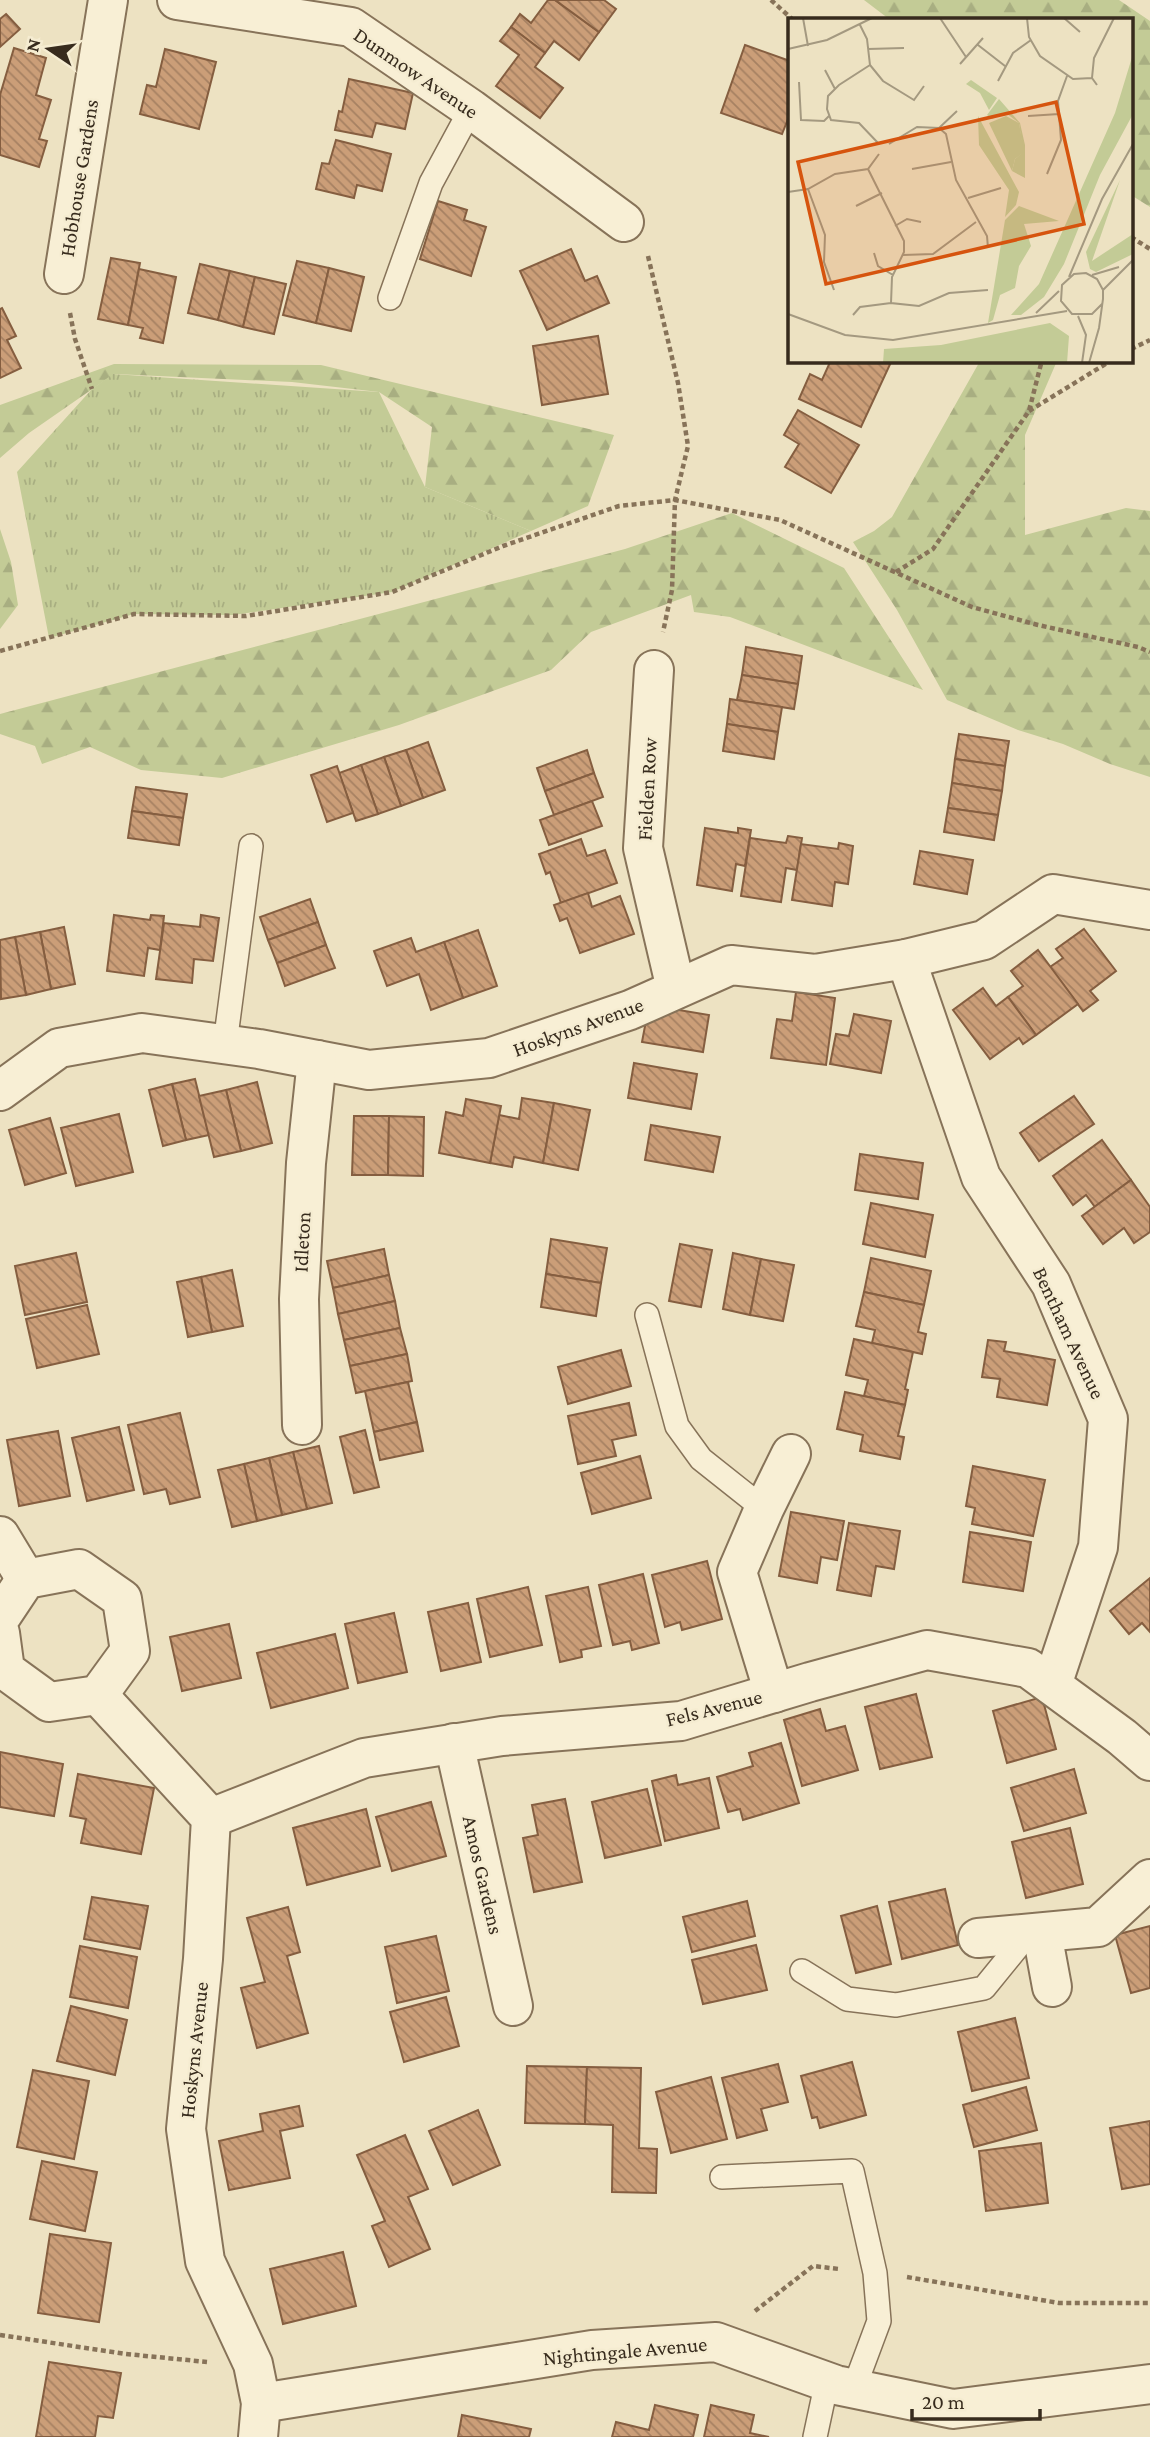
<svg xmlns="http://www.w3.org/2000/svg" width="1150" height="2437" viewBox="0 0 1150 2437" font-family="'Crimson Pro',serif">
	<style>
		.forest { fill: url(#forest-firs) }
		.park { fill: url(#park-tufts) }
		.building { fill: url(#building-back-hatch); stroke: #855e40; stroke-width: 2 }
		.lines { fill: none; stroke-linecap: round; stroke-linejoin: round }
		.lane-casing { stroke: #877359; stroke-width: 26 }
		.street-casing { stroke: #877359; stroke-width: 42 }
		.path { stroke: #877359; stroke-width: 4.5; stroke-dasharray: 5 3.5; stroke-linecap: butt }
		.lane { stroke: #f8efd5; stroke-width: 23 }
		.street { stroke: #f8efd5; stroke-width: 38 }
		.labels { text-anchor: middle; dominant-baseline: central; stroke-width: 5; stroke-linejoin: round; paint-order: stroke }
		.street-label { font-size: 21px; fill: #372b1d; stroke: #f5ecd1 }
		.inset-road { fill: none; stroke: #a49980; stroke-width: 2 }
		.view { fill: #d6540e; fill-opacity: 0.15; stroke: #d6540e; stroke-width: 3.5 }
		.inset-edge { fill: none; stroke: #372b1d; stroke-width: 3.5 }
	</style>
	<defs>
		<pattern id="forest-firs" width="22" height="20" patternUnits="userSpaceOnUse" patternTransform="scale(1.75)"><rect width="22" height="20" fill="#c3cb96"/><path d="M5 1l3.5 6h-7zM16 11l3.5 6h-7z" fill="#a8ae81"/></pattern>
		<pattern id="park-tufts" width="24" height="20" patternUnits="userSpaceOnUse" patternTransform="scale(1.75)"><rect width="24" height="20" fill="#c3cb96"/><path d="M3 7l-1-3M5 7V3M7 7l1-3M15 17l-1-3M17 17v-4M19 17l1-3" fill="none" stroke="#a8ae81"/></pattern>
		<pattern id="building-back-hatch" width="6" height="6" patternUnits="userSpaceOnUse" patternTransform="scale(1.75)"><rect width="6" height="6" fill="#cb9e78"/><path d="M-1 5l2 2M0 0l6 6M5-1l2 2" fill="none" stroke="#a68162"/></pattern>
	</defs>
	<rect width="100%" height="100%" fill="#ede2c2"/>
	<g class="forest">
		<path d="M864,0H1119L1150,21V207L1131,195V19H889Z"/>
		<path d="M980,361H1057L1025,435V535L1126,508L1150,511V777L1110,764L1063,744L1018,730L947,700L897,610L853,542L874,531L892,517Z"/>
		<path d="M114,364L321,365L614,435L588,506L531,531L425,487L432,427L379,392L292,382L114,374L29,433L0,458V405Z"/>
		<path d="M732,513L844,568L923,690L730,617L694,612L691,595L591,632L551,670L399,725L222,778L141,770L90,747L42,764L35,746L0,734V714L625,549Z"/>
		<path d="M0,529L11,562L18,605L0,629Z"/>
	</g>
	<path class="park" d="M113,374L379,392L425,487L531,531L392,592L233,615L134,614L49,638L17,472L92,389Z"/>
	<g class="building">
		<path d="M548,0H555L599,32L579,60L554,41L545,53L511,27L520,14L531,23Z"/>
		<path d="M555,0H604L616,9L599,32Z"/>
		<path d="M6,14L20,29L0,47V19Z"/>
		<path d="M511,27L545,53L535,67L563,88L540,118L496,86L519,55L500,41Z"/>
		<path d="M745,45L790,61V114L782,134L721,113Z"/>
		<path d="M14,48L46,58L36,95L51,100L39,139L47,141L39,167L0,155V95Z"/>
		<path d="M165,49L216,62L199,129L140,114L147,85L156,87Z"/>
		<path d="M349,79L413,93L405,129L376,123L372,137L335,130L339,111L342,112Z"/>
		<path d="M336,140L391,154L382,191L357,185L354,198L316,189L322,163L329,164Z"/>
		<path d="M438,201L467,210L464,220L486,227L471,276L420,259Z"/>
		<path d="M571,249L585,281L597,276L609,303L547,330L520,271Z"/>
		<path d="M111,258L140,263L128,325L98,319Z"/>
		<path d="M297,261L329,268L316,323L283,315Z"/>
		<path d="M200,264L230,271L218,320L188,313Z"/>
		<path d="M329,268L364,277L351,331L316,323Z"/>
		<path d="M139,269L176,277L163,343L140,338L143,328L128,325Z"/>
		<path d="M230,271L255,277L243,327L218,320Z"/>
		<path d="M255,277L286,284L274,334L243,327Z"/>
		<path d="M2,308L16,336L7,340L21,368L0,378V309Z"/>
		<path d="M598,336L608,394L542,405L533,346Z"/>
		<path d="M831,360H892L861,427L799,399L810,374L822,380Z"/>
		<path d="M798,410L859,445L831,493L785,467L799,444L784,435Z"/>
		<path d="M746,647L802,656L798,684L742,675Z"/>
		<path d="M742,675L798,684L794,709L737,700Z"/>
		<path d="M730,699L782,707L778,732L727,724Z"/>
		<path d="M727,724L778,732L774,759L723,751Z"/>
		<path d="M959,734L1009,741L1005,766L955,759Z"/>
		<path d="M428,742L445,790L423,798L406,750Z"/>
		<path d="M406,750L423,798L401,806L384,757Z"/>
		<path d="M587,750L594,773L545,791L537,768Z"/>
		<path d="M384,757L401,806L378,814L361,765Z"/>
		<path d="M955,759L1005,766L1002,791L952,783Z"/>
		<path d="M361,765L378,814L356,821L339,773Z"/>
		<path d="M337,766L353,813L327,822L311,775Z"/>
		<path d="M594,773L603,797L554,815L545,791Z"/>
		<path d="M952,783L1002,791L998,815L948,808Z"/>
		<path d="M136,787L187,794L183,818L132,811Z"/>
		<path d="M592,801L602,826L549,845L540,820Z"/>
		<path d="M948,808L998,815L994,840L944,832Z"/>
		<path d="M132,811L183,818L179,845L128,838Z"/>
		<path d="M705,828L738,833V828L751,830L745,866L736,864L732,891L697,885Z"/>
		<path d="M788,836L802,838L797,870L786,868L781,902L741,896L750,838L786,843Z"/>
		<path d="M581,839L587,856L605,850L617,883L561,903L550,872L546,874L539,854Z"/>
		<path d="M839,843L853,846L848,884L835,882L832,906L792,900L801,844L838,849Z"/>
		<path d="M920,851L973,860L967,894L914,884Z"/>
		<path d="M588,893L592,907L620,896L634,934L580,953L567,918L560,921L554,905Z"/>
		<path d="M310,899L318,922L268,940L260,917Z"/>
		<path d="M114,915L150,920L151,915L164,916L160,950L148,948L144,976L107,971Z"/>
		<path d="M201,915L219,918L213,961L194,959L192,983L156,979L164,923L200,927Z"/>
		<path d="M318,922L326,945L277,963L268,940Z"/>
		<path d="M64,927L75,984L51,989L40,932Z"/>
		<path d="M1084,929L1116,971L1090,991L1098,1000L1083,1011L1050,967L1063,958L1056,949Z"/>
		<path d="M478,930L497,986L463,998L444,942Z"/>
		<path d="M40,932L51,989L26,995L15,937Z"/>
		<path d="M15,937L26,995L1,999L0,940Z"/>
		<path d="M411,938L416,952L444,942L463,998L431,1010L419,974L387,986L374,951Z"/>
		<path d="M326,945L335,968L285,986L277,963Z"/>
		<path d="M1038,950L1078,1004L1036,1035L1008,997L1023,986L1011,971Z"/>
		<path d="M983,988L996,1006L1008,997L1036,1035L1023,1044L1019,1038L990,1059L953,1010Z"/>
		<path d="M796,992L835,998L826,1065L771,1058L777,1019L792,1021Z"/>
		<path d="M649,1005L709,1015L703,1052L642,1042Z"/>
		<path d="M854,1014L891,1021L881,1073L830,1064L836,1034L849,1036Z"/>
		<path d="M634,1063L697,1074L691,1109L628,1098Z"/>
		<path d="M195,1079L209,1135L186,1140L172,1084Z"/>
		<path d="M257,1082L272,1143L241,1151L226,1090Z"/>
		<path d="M172,1084L186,1140L163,1146L149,1090Z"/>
		<path d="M226,1090L241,1151L214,1157L199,1096Z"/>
		<path d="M1074,1096L1094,1124L1039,1161L1020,1133Z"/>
		<path d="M522,1098L554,1103L543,1163L514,1157L512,1167L490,1163L499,1115L519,1119Z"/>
		<path d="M466,1099L501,1106L490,1163L439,1153L446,1112L463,1116Z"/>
		<path d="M554,1103L590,1110L578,1170L543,1163Z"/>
		<path d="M119,1114L133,1172L76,1186L61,1128Z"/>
		<path d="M354,1116H389L388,1175H352Z"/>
		<path d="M389,1116L424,1117L423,1176L388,1175Z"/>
		<path d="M50,1118L66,1173L25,1185L9,1130Z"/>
		<path d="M651,1125L720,1137L713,1172L645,1160Z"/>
		<path d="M1102,1140L1131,1180L1095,1207L1086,1195L1073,1205L1053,1176Z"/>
		<path d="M860,1154L923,1163L918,1199L855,1190Z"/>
		<path d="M1131,1180L1150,1207V1232L1134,1243L1124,1228L1103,1244L1082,1216Z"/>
		<path d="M871,1203L933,1215L925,1257L863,1244Z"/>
		<path d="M551,1239L607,1248L601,1283L546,1274Z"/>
		<path d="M680,1244L712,1250L701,1307L669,1301Z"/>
		<path d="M384,1249L389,1275L333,1288L327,1261Z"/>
		<path d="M76,1253L87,1302L25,1315L15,1266Z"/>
		<path d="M733,1253L761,1259L750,1315L723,1309Z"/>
		<path d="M871,1258L931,1271L924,1305L864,1292Z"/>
		<path d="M761,1259L794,1265L783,1321L750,1315Z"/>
		<path d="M232,1270L243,1326L212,1332L201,1277Z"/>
		<path d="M546,1274L601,1283L596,1316L541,1307Z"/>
		<path d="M389,1275L395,1301L338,1314L333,1288Z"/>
		<path d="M201,1277L212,1332L188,1337L177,1282Z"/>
		<path d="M864,1292L924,1305L918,1332L926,1334L922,1354L872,1343L875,1330L856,1326Z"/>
		<path d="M395,1301L400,1328L344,1340L338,1314Z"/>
		<path d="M87,1305L99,1354L37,1368L26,1319Z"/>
		<path d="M400,1328L407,1354L350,1366L344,1340Z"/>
		<path d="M854,1339L913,1352L905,1389L908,1390L905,1405L864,1396L868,1380L846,1375Z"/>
		<path d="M988,1340L1006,1342L1004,1351L1055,1360L1047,1405L997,1397L1000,1379L982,1377Z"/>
		<path d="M621,1350L631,1386L568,1404L558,1367Z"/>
		<path d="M407,1354L412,1381L356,1393L350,1366Z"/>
		<path d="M408,1382L417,1422L374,1432L365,1391Z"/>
		<path d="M845,1392L905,1405L898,1436L904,1437L900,1459L860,1451L863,1435L837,1429Z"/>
		<path d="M629,1403L636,1435L612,1440L616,1456L578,1464L568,1416Z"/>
		<path d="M180,1413L200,1497L170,1504L166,1489L144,1494L128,1425Z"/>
		<path d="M417,1422L423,1451L380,1460L374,1432Z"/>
		<path d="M119,1427L134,1490L87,1501L72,1438Z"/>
		<path d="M365,1430L379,1487L354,1493L340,1437Z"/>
		<path d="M58,1431L70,1496L19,1506L7,1440Z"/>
		<path d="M319,1446L332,1503L307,1509L293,1452Z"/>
		<path d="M293,1452L307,1509L282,1515L269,1458Z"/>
		<path d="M640,1456L651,1498L592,1514L581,1473Z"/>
		<path d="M269,1458L282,1515L257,1521L244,1464Z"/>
		<path d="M244,1464L257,1521L232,1527L218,1470Z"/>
		<path d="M973,1466L1045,1480L1033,1536L972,1524L975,1508L966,1506Z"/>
		<path d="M791,1512L844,1521L837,1560L821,1557L817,1583L779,1576Z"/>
		<path d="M849,1523L900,1531L894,1569L876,1566L871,1596L837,1590Z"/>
		<path d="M970,1532L1031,1542L1023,1591L963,1582Z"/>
		<path d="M707,1561L722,1619L682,1630L680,1622L665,1627L652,1575Z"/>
		<path d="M643,1574L659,1643L632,1650L630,1641L613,1645L599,1585Z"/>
		<path d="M1150,1578V1632L1142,1623L1129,1634L1110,1611Z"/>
		<path d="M528,1587L542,1645L490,1657L477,1599Z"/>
		<path d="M588,1587L601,1646L581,1650L582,1657L560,1662L546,1596Z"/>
		<path d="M468,1603L481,1662L441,1671L428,1612Z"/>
		<path d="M394,1613L407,1672L358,1683L345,1624Z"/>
		<path d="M229,1624L241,1678L182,1691L170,1637Z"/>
		<path d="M335,1634L348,1688L271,1708L257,1653Z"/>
		<path d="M916,1694L932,1757L880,1769L865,1707Z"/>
		<path d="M1042,1697L1056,1749L1007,1763L993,1711Z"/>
		<path d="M820,1709L826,1731L845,1726L858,1770L802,1786L784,1720Z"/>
		<path d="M781,1743L799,1803L743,1820L740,1809L728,1812L717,1777L753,1766L749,1753Z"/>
		<path d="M0,1752L63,1764L54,1816L0,1807Z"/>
		<path d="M1074,1769L1086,1813L1024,1831L1011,1788Z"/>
		<path d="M78,1774L154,1788L141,1854L81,1843L86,1819L70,1816Z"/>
		<path d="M676,1775L678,1785L709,1778L719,1828L665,1841L652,1781Z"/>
		<path d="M647,1789L661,1845L605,1858L592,1802Z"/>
		<path d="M565,1799L582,1882L534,1892L523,1838L538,1835L532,1805Z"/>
		<path d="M431,1802L446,1856L392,1871L376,1817Z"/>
		<path d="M366,1809L380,1866L307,1885L293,1828Z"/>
		<path d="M1070,1828L1083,1884L1026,1898L1012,1842Z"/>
		<path d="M945,1889L958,1945L902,1959L889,1902Z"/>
		<path d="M92,1897L148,1906L140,1949L84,1939Z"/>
		<path d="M747,1901L755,1936L692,1952L683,1917Z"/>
		<path d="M877,1906L891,1964L856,1973L841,1916Z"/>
		<path d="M288,1907L300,1952L287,1956L308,2033L257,2048L241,1988L265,1982L247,1918Z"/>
		<path d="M1150,1926V1988L1131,1993L1115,1935Z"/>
		<path d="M436,1936L449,1991L397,2003L385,1947Z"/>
		<path d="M756,1945L767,1990L703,2004L692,1960Z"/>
		<path d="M80,1946L137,1957L128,2008L70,1997Z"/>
		<path d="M446,1997L459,2046L404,2062L390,2012Z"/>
		<path d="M71,2006L127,2020L115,2075L57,2061Z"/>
		<path d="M1015,2018L1029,2078L972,2091L958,2032Z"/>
		<path d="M852,2062L866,2115L820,2128L817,2117L812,2118L801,2076Z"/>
		<path d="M778,2064L788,2102L761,2109L767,2130L737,2138L722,2078Z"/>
		<path d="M527,2066L587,2067L585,2124L525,2123Z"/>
		<path d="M587,2067L641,2068L639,2148L657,2149L656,2193L612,2192L613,2125L585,2124Z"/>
		<path d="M33,2070L89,2081L74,2159L17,2147Z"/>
		<path d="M711,2077L727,2139L671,2153L656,2092Z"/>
		<path d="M1026,2087L1037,2130L974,2147L963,2105Z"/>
		<path d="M299,2106L303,2126L280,2131L290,2178L229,2190L219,2141L263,2131L260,2114Z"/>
		<path d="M478,2110L500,2165L453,2185L429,2131Z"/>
		<path d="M1150,2121V2184L1122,2189L1110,2128Z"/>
		<path d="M405,2135L428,2189L408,2197L430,2249L389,2267L372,2226L385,2221L357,2155Z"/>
		<path d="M1041,2143L1048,2203L986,2211L979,2151Z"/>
		<path d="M42,2161L97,2172L85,2231L30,2219Z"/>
		<path d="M50,2234L111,2243L99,2322L38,2313Z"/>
		<path d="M343,2252L356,2306L283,2324L270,2269Z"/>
		<path d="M49,2362L121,2373L113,2418L98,2416L95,2437H36Z"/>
		<path d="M655,2405L698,2415L693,2437H612L616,2422L649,2430Z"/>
		<path d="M711,2405L754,2415L750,2433L769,2437H704Z"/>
		<path d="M462,2415L531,2429L529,2437H458Z"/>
	</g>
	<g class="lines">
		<defs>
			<g id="lane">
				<path d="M390,298L431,183L471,109"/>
				<path d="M225,1044L251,846"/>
				<path d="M647,1315L677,1426L701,1459L764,1509"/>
				<path d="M802,1971L847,1999L896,2005L984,1988L1028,1934"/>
				<path d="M722,2177L852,2171L875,2273L879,2321L854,2388"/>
				<path d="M815,2437L827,2381"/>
			</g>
			<g id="street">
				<path d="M177,0L351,27L471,109L624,222"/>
				<path d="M64,274L108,0"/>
				<path d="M654,670L643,848L676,989"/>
				<path d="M906,959L981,1177L1051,1284L1108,1419L1098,1547L1052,1685"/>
				<path d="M0,1091L59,1048L142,1033L259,1049L369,1070L489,1058L630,1010L731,965L815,974L906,959L984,940L1053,894L1150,910"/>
				<path d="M302,1425L299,1299L306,1163L317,1060"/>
				<path d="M0,1536L26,1579"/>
				<path d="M0,1618L26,1579L79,1569L122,1599L130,1651L98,1695L49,1702L5,1670L0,1633"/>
				<path d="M774,1693L737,1572L764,1509L791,1454"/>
				<path d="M98,1695L211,1818L203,1959L186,2129L205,2261L253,2364L261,2403L258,2437"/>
				<path d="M454,1743L513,2006"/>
				<path d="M211,1818L364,1758L502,1736L681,1721L810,1682L927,1650L1028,1668L1122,1737L1150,1761"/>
				<path d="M1042,1933L1052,1987"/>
				<path d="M978,1938L1098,1927L1150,1879"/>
				<path d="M261,2403L592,2350L716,2342L836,2385L953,2409L1150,2384"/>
			</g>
		</defs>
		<use href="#lane" class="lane-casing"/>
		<use href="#street" class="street-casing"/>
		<g class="path">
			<path d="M771,0L792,19"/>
			<path d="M1131,237L1150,249"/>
			<path d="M648,256L678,383L688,446L675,500L672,590L663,632"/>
			<path d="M70,313L75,339L92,389"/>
			<path d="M1131,349L1150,340"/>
			<path d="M1029,411L1112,360"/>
			<path d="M896,572L933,549L1029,411L1042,360"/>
			<path d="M0,651L134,614L246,616L392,592L503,546L619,506L675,500L780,520L972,607L1038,625L1138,647L1150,652"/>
			<path d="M907,2277L1059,2303H1150"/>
			<path d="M755,2311L813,2266L839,2269"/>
			<path d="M0,2335L126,2354L207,2362"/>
		</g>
		<use href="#lane" class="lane"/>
		<use href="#street" class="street"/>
	</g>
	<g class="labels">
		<g class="street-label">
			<text transform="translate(416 73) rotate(34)">Dunmow Avenue</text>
			<text transform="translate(79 178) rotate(-81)">Hobhouse Gardens</text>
			<text transform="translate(647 789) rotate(-87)">Fielden Row</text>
			<text transform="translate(578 1027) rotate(-20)">Hoskyns Avenue</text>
			<text transform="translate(302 1242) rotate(-87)">Idleton</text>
			<text transform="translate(1069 1333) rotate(65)">Bentham Avenue</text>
			<text transform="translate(714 1708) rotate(-14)">Fels Avenue</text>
			<text transform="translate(483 1875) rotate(77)">Amos Gardens</text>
			<text transform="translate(194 2050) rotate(-84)">Hoskyns Avenue</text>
			<text transform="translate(625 2351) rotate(-5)">Nightingale Avenue</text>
		</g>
	</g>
	<g transform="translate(788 18)">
		<rect width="345" height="345" fill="#ede2c2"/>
		<path d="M262,305L281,318L279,345H95L96,331L153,327Z" fill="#c3cb96"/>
		<path d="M345,36V96L312,157L276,246L256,279L233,297H223L251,266L327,95ZM211,81L232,105L237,127V160L224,153L227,141L235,134L231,105L218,95L204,101L199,97ZM190,98L231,174L228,187L217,199L221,172L191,127ZM332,162L304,243L345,216V236L308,254L302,251L298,234ZM231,188L271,203L236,206L243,228L231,248L227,270L212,277L205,302L200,305L217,202Z" fill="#c3cb96"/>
		<path d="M183,62L209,80L201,92L192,75L178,66ZM218,98L231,105L236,134L227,141L224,153L201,105Z" fill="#c3cb96"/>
		<path class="inset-road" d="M15,0L20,28M152,0L178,39M239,0L241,19L252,38L285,61L304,60M276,0L292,14M72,7L79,21L82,47L95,63L126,82L136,68M190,27L217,48M0,31L39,22L84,0M80,31L116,30M172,46L195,20M82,47L51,67L40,78L39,91L43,102L71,105L91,126M37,52L47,71M210,63L225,35L243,22M11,64L13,102L36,103L41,98M309,67L304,60L306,40L326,0M240,98L271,96M151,110L169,93M101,126L129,109L151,110L158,116L168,162L199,218L200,230M80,151L116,223V234L104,259L103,285L131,288L161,275L200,272M124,151L163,144M259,156L273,122L270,83L279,58M20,171L37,217L36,244L46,272M0,174L20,171L47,156L80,151L91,136M180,180L213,170M68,188L94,175M107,208L119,201L133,204M86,235L90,248L105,257M115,237L145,236L188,204M304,257L331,249M281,259L314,181L345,126M315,272L345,242M248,295L271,273M0,296L57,317L105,322L279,293M65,297L72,289L103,285M290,298L298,317L294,345M301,345L311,310L315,281V272L309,261L298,255L286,256L274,267L273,283L284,296H304L314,286"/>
		<path class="view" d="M268,84L296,206L38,266L10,144Z"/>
		<rect width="345" height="345" class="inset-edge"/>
	</g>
	<g transform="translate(49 49) rotate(283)" stroke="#f5ecd1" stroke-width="5" paint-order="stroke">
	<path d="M0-5L12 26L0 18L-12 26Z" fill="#372b1d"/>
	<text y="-10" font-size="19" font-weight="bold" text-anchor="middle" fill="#372b1d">N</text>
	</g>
	<path d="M912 2409v10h128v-10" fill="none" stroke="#372b1d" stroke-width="3.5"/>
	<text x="922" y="2409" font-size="21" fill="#372b1d" stroke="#f5ecd1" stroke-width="5" paint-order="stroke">20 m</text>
</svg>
